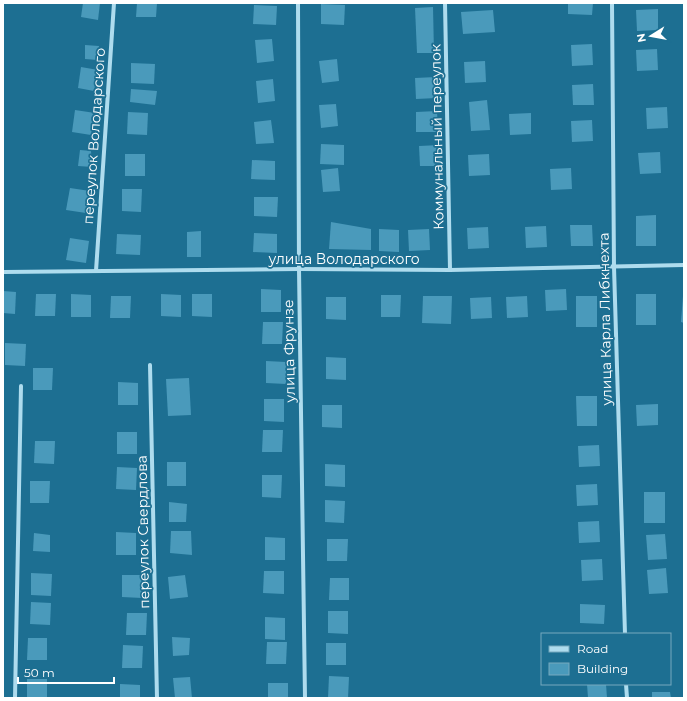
<svg xmlns="http://www.w3.org/2000/svg" width="687" height="701" viewBox="0 0 687 701" font-family="Montserrat,sans-serif">
	<style>
		.building { fill: #4a9abb }
		.lines { fill: none; stroke-linecap: round; stroke-linejoin: round }
		.minor { stroke: #aedcee; stroke-width: 4 }
		.labels { text-anchor: middle; dominant-baseline: central; stroke-width: 3.5; stroke-linejoin: round; paint-order: stroke }
		.street-label { font-size: 14px; fill: #fff; stroke: #1d6f92 }
	</style>
	<rect width="100%" height="100%" fill="#1d6f92"/>
	<g class="building">
		<path d="M83,3H100L98,20L81,17Z"/>
		<path d="M137,3H157L156,17H136Z"/>
		<path d="M568,3H593L592,15L568,14Z"/>
		<path d="M321,4L345,5L344,25L321,24Z"/>
		<path d="M254,5L277,6L276,25L253,24Z"/>
		<path d="M433,7L434,53H417L415,8Z"/>
		<path d="M658,9V30L637,31L636,10Z"/>
		<path d="M493,10L495,32L463,34L461,12Z"/>
		<path d="M272,39L274,61L257,63L255,40Z"/>
		<path d="M592,44L593,65L572,66L571,45Z"/>
		<path d="M85,45L99,46L98,60L85,59Z"/>
		<path d="M657,49L658,70L637,71L636,50Z"/>
		<path d="M337,59L339,81L322,83L319,61Z"/>
		<path d="M485,61L486,82L465,83L464,62Z"/>
		<path d="M131,63L155,64L154,84L131,83Z"/>
		<path d="M81,67L98,70L94,91L78,88Z"/>
		<path d="M436,77L437,98L416,99L415,78Z"/>
		<path d="M273,79L275,101L258,103L256,81Z"/>
		<path d="M593,84L594,105H573L572,85Z"/>
		<path d="M131,89L157,91L155,105L130,102Z"/>
		<path d="M487,100L490,130L471,131L469,102Z"/>
		<path d="M336,104L338,126L321,128L319,105Z"/>
		<path d="M667,107L668,128L647,129L646,108Z"/>
		<path d="M75,110L95,113L91,135L72,132Z"/>
		<path d="M437,111L438,132H416V112Z"/>
		<path d="M128,112L148,113L147,135L127,134Z"/>
		<path d="M531,113V134L510,135L509,114Z"/>
		<path d="M271,120L274,143L256,144L254,122Z"/>
		<path d="M592,120L593,141L572,142L571,121Z"/>
		<path d="M321,144L344,145V165L320,164Z"/>
		<path d="M440,145L441,166H420L419,146Z"/>
		<path d="M80,150L91,151L92,167L78,166Z"/>
		<path d="M660,152L661,173L640,174L638,153Z"/>
		<rect x="125" y="154" width="20" height="22"/>
		<path d="M489,154L490,175L469,176L468,155Z"/>
		<path d="M252,160L275,161V180L251,179Z"/>
		<path d="M338,168L340,191L323,192L321,170Z"/>
		<path d="M571,168L572,189L551,190L550,169Z"/>
		<path d="M70,188L90,191L86,213L66,210Z"/>
		<path d="M122,189H142L141,212L122,211Z"/>
		<path d="M254,197H278L277,217L254,216Z"/>
		<path d="M656,215V246H636V216Z"/>
		<path d="M331,222L371,229V250L329,249Z"/>
		<path d="M570,225H592L593,246H571Z"/>
		<path d="M546,226L547,247L526,248L525,227Z"/>
		<path d="M488,227L489,248L468,249L467,228Z"/>
		<path d="M379,229L399,230V252L379,251Z"/>
		<path d="M429,229L430,250L409,251L408,230Z"/>
		<path d="M201,231V257H187V232Z"/>
		<path d="M254,233L277,234V253L253,252Z"/>
		<path d="M117,234L141,235L140,255L116,254Z"/>
		<path d="M70,238L89,241L86,263L66,260Z"/>
		<path d="M261,289L281,290V312H261Z"/>
		<path d="M566,289L567,310L546,311L545,290Z"/>
		<path d="M3,291L16,292L15,314L3,313Z"/>
		<path d="M36,294H56L55,316H35Z"/>
		<path d="M71,294L91,295V317H71Z"/>
		<path d="M161,294L181,295V317L161,316Z"/>
		<path d="M192,294H212V317L192,316Z"/>
		<rect x="636" y="294" width="20" height="31"/>
		<path d="M381,295H401L400,317H381Z"/>
		<path d="M111,296H131L130,318H110Z"/>
		<path d="M423,296H452L451,324L422,323Z"/>
		<path d="M527,296L528,317L507,318L506,297Z"/>
		<rect x="576" y="296" width="21" height="31"/>
		<path d="M683,296H684V323L681,322Z"/>
		<path d="M326,297H346V320L326,319Z"/>
		<path d="M491,297L492,318L471,319L470,298Z"/>
		<path d="M263,322H283L282,344H262Z"/>
		<path d="M5,343L26,344L25,366L5,365Z"/>
		<path d="M326,357L346,358V380L326,379Z"/>
		<path d="M266,361L286,362V384L266,383Z"/>
		<path d="M33,368H53L52,390H33Z"/>
		<path d="M189,378L191,415L168,416L166,379Z"/>
		<path d="M118,382L138,383V405H118Z"/>
		<path d="M576,396H597V426H577Z"/>
		<path d="M264,399H284V422L264,421Z"/>
		<path d="M658,404V425L637,426L636,405Z"/>
		<path d="M322,405H342V428L322,427Z"/>
		<path d="M263,430H283L282,452H262Z"/>
		<rect x="117" y="432" width="20" height="22"/>
		<path d="M35,441H55L54,464L34,463Z"/>
		<path d="M599,445L600,466L579,467L578,446Z"/>
		<rect x="167" y="462" width="19" height="24"/>
		<path d="M325,464L345,465V487L325,486Z"/>
		<path d="M117,467L137,468L136,490L116,489Z"/>
		<path d="M262,475H282L281,498L262,497Z"/>
		<path d="M30,481H50L49,503H30Z"/>
		<path d="M597,484L598,505L577,506L576,485Z"/>
		<rect x="644" y="492" width="21" height="31"/>
		<path d="M325,500L345,501L344,523L325,522Z"/>
		<path d="M169,502L187,504L186,522H169Z"/>
		<path d="M599,521L600,542L579,543L578,522Z"/>
		<path d="M171,531H191L192,555L170,553Z"/>
		<path d="M116,532L136,533V555H116Z"/>
		<path d="M34,533L50,535V552L33,551Z"/>
		<path d="M665,534L667,559L648,560L646,535Z"/>
		<path d="M265,537L285,538V560H265Z"/>
		<path d="M327,539H348L347,561H327Z"/>
		<path d="M602,559L603,580L582,581L581,560Z"/>
		<path d="M666,568L668,593L649,594L647,570Z"/>
		<path d="M264,571H284V594L263,593Z"/>
		<path d="M31,573L52,574L51,596L31,595Z"/>
		<path d="M122,575H142V598L122,597Z"/>
		<path d="M185,575L188,597L170,599L168,577Z"/>
		<path d="M330,578H349V600H329Z"/>
		<path d="M31,602L51,603L50,625L30,624Z"/>
		<path d="M580,604L605,605L604,624L580,623Z"/>
		<path d="M328,611H348V634L328,633Z"/>
		<path d="M127,613H147L146,635H126Z"/>
		<path d="M265,617L285,618V640L265,639Z"/>
		<path d="M172,637L190,638L189,655L173,656Z"/>
		<path d="M28,638H47V660H27Z"/>
		<path d="M267,642H287L286,664H266Z"/>
		<rect x="326" y="643" width="20" height="22"/>
		<path d="M123,645L143,646L142,668H122Z"/>
		<path d="M329,676L349,677L348,698H328Z"/>
		<path d="M190,677L192,698H175L173,678Z"/>
		<rect x="27" y="679" width="20" height="19"/>
		<rect x="268" y="683" width="20" height="15"/>
		<path d="M120,684L140,685V698H120Z"/>
		<path d="M587,684H606L607,698H588Z"/>
		<path d="M652,692H670L671,698H652Z"/>
	</g>
	<g class="lines">
		<g class="minor">
			<path d="M298,3L299,269L305,698"/>
			<path d="M445,3L450,270"/>
			<path d="M612,3L614,267L625,634"/>
			<path d="M96,271L114,3"/>
			<path d="M3,272L299,269L450,270L684,265"/>
			<path d="M150,365L157,698"/>
			<path d="M626,684L627,698"/>
			<path d="M15,698L21,386"/>
		</g>
	</g>
	<g class="labels">
		<g class="street-label">
			<text transform="translate(94 136) rotate(-86)">переулок Володарского</text>
			<text transform="translate(437 137) rotate(-91)">Коммунальный переулок</text>
			<text x="344" y="259">улица Володарского</text>
			<text transform="translate(605 319) rotate(-91)">улица Карла Либкнехта</text>
			<text transform="translate(289 351) rotate(-91)">улица Фрунзе</text>
			<text transform="translate(143 532) rotate(-91)">переулок Свердлова</text>
		</g>
	</g>
	<rect width="687" height="701" fill="none" stroke="#ffffff" stroke-width="8"/>
	<rect x="541" y="633" width="130" height="52" fill="#1d6f92" stroke="#77a9be"/>
	<rect x="549" y="646" width="20" height="6" fill="#aedcee" stroke="#77a9be"/>
	<text x="577" y="653" font-size="12" fill="#ffffff">Road</text>
	<rect x="549" y="663" width="20" height="12" fill="#4a9abb" stroke="#77a9be"/>
	<text x="577" y="673" font-size="12" fill="#ffffff">Building</text>
	<g transform="translate(651 36) rotate(259)" stroke="#1d6f92" stroke-width="3" paint-order="stroke">
	<path d="M0-3L7 15L0 10L-7 15Z" fill="#ffffff"/>
	<text y="-6" font-size="11" font-weight="bold" text-anchor="middle" fill="#ffffff">N</text>
	</g>
	<path d="M18 677v6h96v-6" fill="none" stroke="#ffffff" stroke-width="2"/>
	<text x="24" y="677" font-size="12" fill="#ffffff" stroke="#1d6f92" stroke-width="3" paint-order="stroke">50 m</text>
</svg>
